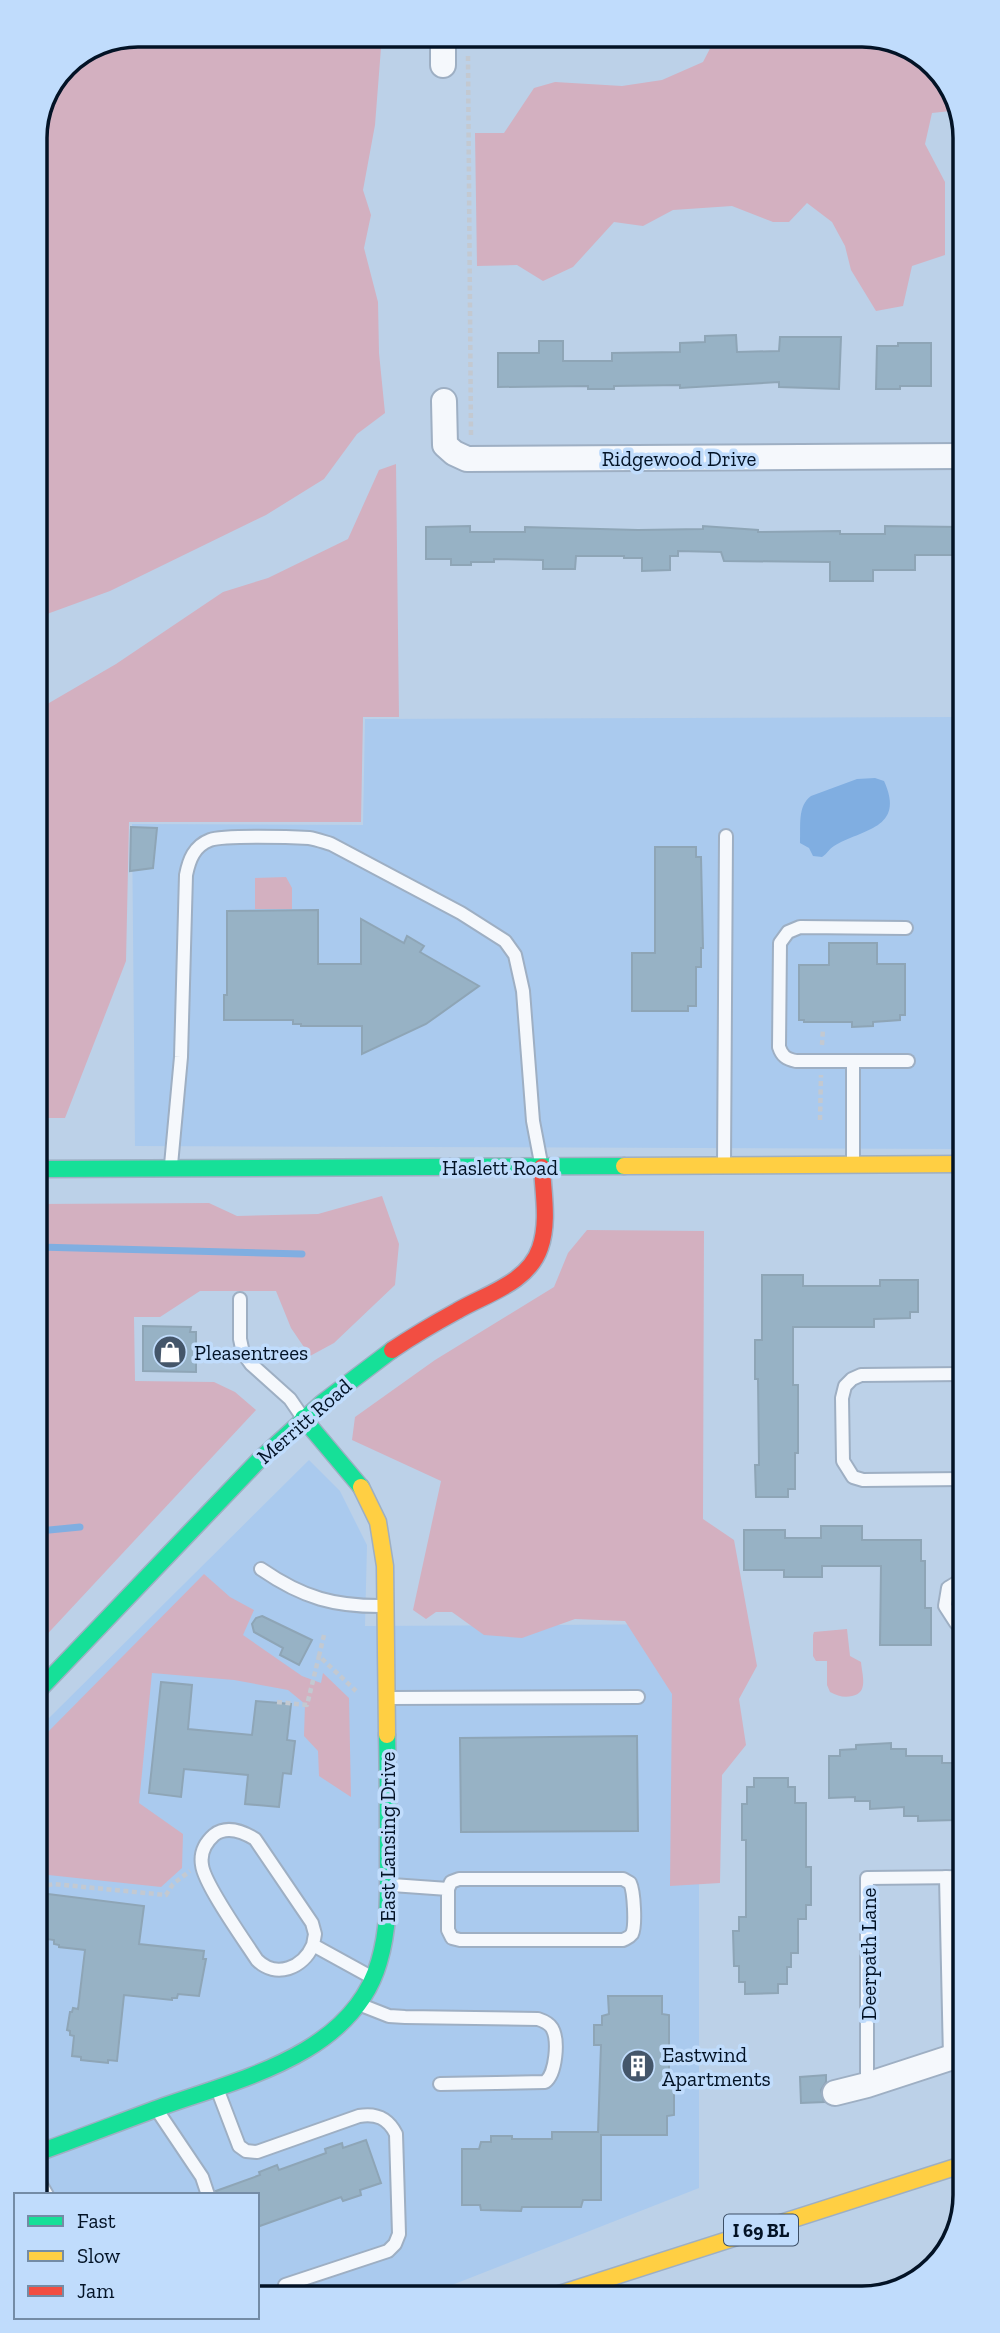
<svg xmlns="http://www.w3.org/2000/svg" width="1000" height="2333" viewBox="0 0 1000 2333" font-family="'Zilla Slab',serif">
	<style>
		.built { fill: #aacaee }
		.green { fill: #d3b0c0 }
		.water { fill: #80aee1 }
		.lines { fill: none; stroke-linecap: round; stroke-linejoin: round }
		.stream { stroke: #80aee1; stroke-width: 7 }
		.building { fill: #97b2c5; stroke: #8ea5b6; stroke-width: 2 }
		.lane-casing { stroke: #9eafc3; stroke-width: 16 }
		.street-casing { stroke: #9eafc3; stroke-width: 28 }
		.fast-casing { stroke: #9eafc3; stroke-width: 19 }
		.slow-casing { stroke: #9eafc3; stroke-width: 19 }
		.jam-casing { stroke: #9eafc3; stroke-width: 19 }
		.path { stroke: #c3c9d1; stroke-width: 4.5; stroke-dasharray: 5 3.5; stroke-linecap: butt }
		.lane { stroke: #f5f8fc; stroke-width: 12 }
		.street { stroke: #f5f8fc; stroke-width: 24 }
		.fast { stroke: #16e098; stroke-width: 16 }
		.slow { stroke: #ffcf43; stroke-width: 16 }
		.jam { stroke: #f24e42; stroke-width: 16 }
		.labels { text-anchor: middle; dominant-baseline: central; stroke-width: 7; stroke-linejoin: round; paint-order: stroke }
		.shield { fill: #c0dcfc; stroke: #3c4f66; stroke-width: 2 }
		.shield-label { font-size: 19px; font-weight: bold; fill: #031326 }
		.street-label { font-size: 21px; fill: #031326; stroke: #c0dcfc }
		.poi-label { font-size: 21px; fill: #031326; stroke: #c0dcfc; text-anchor: start }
		.rim { fill: none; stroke: #031326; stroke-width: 3.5 }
	</style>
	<rect width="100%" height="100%" fill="#bcd1e8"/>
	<g class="built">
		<path d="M961,717L962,1149L135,1146L132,824L363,825L365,719Z"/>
		<path d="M309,1460L340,1491L367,1545L365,1626L699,1624V2188L424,2296L257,2297V2195H40L39,1709L49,1718Z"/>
	</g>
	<g class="green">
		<path d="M138,35H382L375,125L363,190L371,215L364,248L378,302L379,353L385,413L357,434L324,479L266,515L110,591L36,618L35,131L65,65Z"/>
		<path d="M717,35H869L925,56L960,105V110L932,113L925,144L945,182V255L912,266L903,306L876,311L851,270L845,246L832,222L807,203L789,222H773L732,206L673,210L643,226L614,222L573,267L543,281L517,265L477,266L475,133H504L534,88L555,82L622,86L662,80L703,62Z"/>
		<path d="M396,464L399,717H363L361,822H129L126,961L65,1118H38L37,710L116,664L223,592L268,578L348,539L379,470Z"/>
		<path d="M286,877L292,888V909H255V878Z"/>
		<path d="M382,1196L399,1244L395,1285L334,1343L310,1356L291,1328L276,1291H200L160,1317H134L135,1381L214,1382L235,1392L256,1410L39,1643L38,1204L209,1203L237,1216L318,1214Z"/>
		<path d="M587,1230L704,1231L703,1519L734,1540L757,1666L739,1699L746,1745L722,1775L720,1883L670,1886L672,1694L625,1621L575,1619L522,1638L484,1635L452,1612H436L426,1619L413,1610L441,1481L352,1440L355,1417L435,1360L554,1287L568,1253Z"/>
		<path d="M204,1574L230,1597L254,1610L243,1635L302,1676L321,1683L323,1673L349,1698L351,1797L319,1776L318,1751L304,1736L305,1704L288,1690L234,1680L152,1673L139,1803L183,1834L182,1868L161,1887L39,1874V1741Z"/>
		<path d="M847,1629L850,1656L861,1662C862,1675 869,1693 852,1696C844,1698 838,1696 830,1692L827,1685V1661H816L813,1656V1635L814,1632Z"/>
	</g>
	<path class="water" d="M875,778L884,781C906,829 862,829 834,846C829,849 827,854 822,857L813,856L809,848L800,843C801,827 797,806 811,796L857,779Z"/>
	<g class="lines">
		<g class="stream">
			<path d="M38,1247L302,1254"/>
			<path d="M39,1531L80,1527"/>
		</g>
	</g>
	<g class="building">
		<path d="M736,335L737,352L779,351L780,337H841L839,389L779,387V382L680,388V385L614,386V389H588V386L498,387V353H539V341H563V361H612V353L680,352V343L705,342V336Z"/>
		<path d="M898,343H931V386H900V389H876L877,346H898Z"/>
		<path d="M470,526V532H525V527L638,530L703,529V526L758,530V532L840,531V534H885V526L960,527V555H915V570H873V581H830V562L724,561L721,552L678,551V556H670V570L642,571V558H624V556H576L575,569H543V560L494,559V562H471V565H451V559H426V527Z"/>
		<path d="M131,827L157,828L153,868L130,871Z"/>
		<path d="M655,847H696V857H701L703,948H701V967H696V1006H688V1011H632V953H655Z"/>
		<path d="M318,910V964H361V919L404,943L407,936L424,946L420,952L479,986L426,1024L362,1054V1026H301V1024H293V1020H224V995H227V911Z"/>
		<path d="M829,943H877V964H905V1015H900V1020L873,1022V1026L852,1027V1022H804V1020H799V965H829Z"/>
		<path d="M762,1275H803V1286H880V1280H918V1312H910V1318L874,1319V1327H793V1385H798V1453H795V1489H788V1497H756L755,1465H759L758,1379H755V1340H762Z"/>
		<path d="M143,1326L191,1327L190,1332H196V1372L143,1371Z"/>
		<path d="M821,1526H862V1540H921V1561H925V1608H931V1645H880L881,1566H822V1577H784V1570H744V1530H785V1538H821Z"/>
		<path d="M262,1616L312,1640L299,1665L280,1655L283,1648L254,1632L252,1624L256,1618Z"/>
		<path d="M161,1682L192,1685L188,1729L252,1735L256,1701L291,1704L287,1740L295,1741L291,1774L283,1773L279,1807L245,1804L248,1775L184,1769L181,1797L149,1793Z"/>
		<path d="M637,1736L638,1831L461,1832L460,1738Z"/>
		<path d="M891,1743V1749H906V1756H942V1763H956V1767H964V1815H956V1820L918,1821V1816H904V1807L870,1809V1801H855V1797L829,1798V1756H840V1750L856,1749V1745Z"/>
		<path d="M754,1778H788V1787H795V1803H806V1867H811V1905H806V1919H798V1953H791V1967H787V1984H778V1993L745,1994V1982H739V1966H734L733,1931H739V1917H746V1840H742V1804H747V1787H754Z"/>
		<path d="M40,1893L144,1906L139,1944L204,1951L203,1959H206L199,1996L178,1994L177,1998H172V2000L124,1995L117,2061L108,2060V2063L81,2060V2057L72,2056L74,2036L70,2035V2031L67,2030L70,2012H72L73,2008L78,2009L85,1950L59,1947V1945L54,1944V1940L40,1938Z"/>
		<path d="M608,1996H662V2014L669,2015V2074L674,2075V2115L667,2116V2135H601V2200H583L581,2207H522L521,2211L481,2210L480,2205H462V2149H479L481,2142H491V2136H512V2139H552V2132H598L601,2045H594V2025H602V2016L609,2014Z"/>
		<path d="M826,2075V2082L821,2090L824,2102L801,2103L800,2077Z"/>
		<path d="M366,2140L381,2183L360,2190L361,2195L343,2201L341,2197L257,2227V2195H217L216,2191L260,2175L259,2172L277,2165L279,2170L326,2153L325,2149L342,2143L343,2148Z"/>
	</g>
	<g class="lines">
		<defs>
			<g id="lane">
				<path d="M853,1061H908"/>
				<path d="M724,1164L726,836"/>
				<path d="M853,1164V1061H796C786,1059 782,1056 779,1047L780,943L788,932L800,927L906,928"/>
				<path d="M171,1165L181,1057L186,875C189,860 194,846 210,840C223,835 292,837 309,838C316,839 324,842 331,844L461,913L505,941L515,955L523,991L533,1121L541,1163"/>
				<path d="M240,1299V1339L243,1353L251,1364L290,1399L303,1418"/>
				<path d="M963,1374L861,1375L852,1379L845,1386L842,1398L843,1461L853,1477L863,1480L963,1479"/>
				<path d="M261,1569C303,1598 335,1607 386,1606"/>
				<path d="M963,1579L948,1588L945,1606L956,1623L964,1625"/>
				<path d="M390,1698L638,1697"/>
				<path d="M946,1877L950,2058"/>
				<path d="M392,1885L448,1889L451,1882L459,1879H623L630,1883C634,1891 636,1926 632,1934C629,1938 627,1938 623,1940H460L452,1938L448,1930V1889"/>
				<path d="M313,1945C303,1968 276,1979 257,1960C244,1940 204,1884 202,1865C200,1853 205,1843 214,1835C227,1825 242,1831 255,1839L312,1923L315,1934L313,1945L373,1978"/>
				<path d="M361,2005L389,2016L405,2017L538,2019C544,2021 549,2023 552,2028C559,2040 556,2074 545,2082L440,2084"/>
				<path d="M867,2085V1878L964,1877"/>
				<path d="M218,2091L239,2146L246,2151L257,2152L359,2116C376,2113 388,2118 396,2134L399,2234L395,2244L388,2251L285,2285"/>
				<path d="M159,2113L202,2177L208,2195"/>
				<path d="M40,2183L47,2195"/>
			</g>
			<g id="street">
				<path d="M443,35V65"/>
				<path d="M444,401L445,445L454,453L467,459L961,456"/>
				<path d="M835,2093L867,2085L965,2053"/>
			</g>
			<g id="fast">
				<path d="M38,1169L624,1166"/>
				<path d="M303,1418L361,1487"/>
				<path d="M39,1690L258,1461L322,1403L392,1350"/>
				<path d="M40,2152C82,2137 123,2121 164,2106C244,2078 353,2053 379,1962C390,1925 388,1889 388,1851C388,1812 388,1773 387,1735"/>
				<path d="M891,2293L899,2290"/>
			</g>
			<g id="slow">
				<path d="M624,1166L962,1164"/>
				<path d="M361,1487L378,1522L385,1566L387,1735"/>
				<path d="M556,2295L965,2164"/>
			</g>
			<path id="jam" d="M392,1350C413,1336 435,1323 457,1311C486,1294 528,1283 540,1248C549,1222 543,1193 542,1167"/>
		</defs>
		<use href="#lane" class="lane-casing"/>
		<use href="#street" class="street-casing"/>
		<use href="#fast" class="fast-casing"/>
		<use href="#slow" class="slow-casing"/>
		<use href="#jam" class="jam-casing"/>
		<g class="path">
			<path d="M468,56L471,436"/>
			<path d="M822,1045L823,1028"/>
			<path d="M820,1120L821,1075"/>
			<path d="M324,1635L319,1656L356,1691"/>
			<path d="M277,1702L307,1705L319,1656"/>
			<path d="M39,1887L54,1884L166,1895L173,1884L190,1871"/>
		</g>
		<use href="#lane" class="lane"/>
		<use href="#street" class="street"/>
		<use href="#fast" class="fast"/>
		<use href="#slow" class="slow"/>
		<use href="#jam" class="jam"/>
	</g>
	<defs>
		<symbol id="shop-disc" viewBox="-11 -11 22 22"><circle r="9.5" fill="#44566a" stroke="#c0dcfc"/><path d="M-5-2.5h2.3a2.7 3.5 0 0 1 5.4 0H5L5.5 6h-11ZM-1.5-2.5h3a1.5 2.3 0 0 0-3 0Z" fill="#fff"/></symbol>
		<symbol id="building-disc" viewBox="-11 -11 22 22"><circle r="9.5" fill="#44566a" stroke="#c0dcfc"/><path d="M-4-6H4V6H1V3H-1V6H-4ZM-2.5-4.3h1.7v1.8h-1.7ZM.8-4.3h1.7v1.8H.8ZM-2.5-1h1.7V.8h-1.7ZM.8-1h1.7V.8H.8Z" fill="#fff"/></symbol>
	</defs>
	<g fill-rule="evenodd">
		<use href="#shop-disc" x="151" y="1333" width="38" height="38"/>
		<use href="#building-disc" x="619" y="2047" width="38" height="38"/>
	</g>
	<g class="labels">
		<rect class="shield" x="724" y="2214.5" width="74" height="31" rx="5"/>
		<g class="shield-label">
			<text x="761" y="2230">I 69 BL</text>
		</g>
		<g class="street-label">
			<text x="679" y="458">Ridgewood Drive</text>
			<text x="500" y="1167">Haslett Road</text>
			<text transform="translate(304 1421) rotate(-41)">Merritt Road</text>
			<text transform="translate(387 1837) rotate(-90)">East Lansing Drive</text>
			<text transform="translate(868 1954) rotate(-90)">Deerpath Lane</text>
		</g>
		<g class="poi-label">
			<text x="194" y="1352">Pleasentrees</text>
			<text x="662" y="2054">Eastwind<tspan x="662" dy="24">Apartments</tspan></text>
		</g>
	</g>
	<path d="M0 0H1000V2333H0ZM138 47H862A91 91 0 0 1 953 138V2195A91 91 0 0 1 862 2286H138A91 91 0 0 1 47 2195V138A91 91 0 0 1 138 47Z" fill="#c0dcfc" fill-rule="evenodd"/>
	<path class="rim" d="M138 47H862A91 91 0 0 1 953 138V2195A91 91 0 0 1 862 2286H138A91 91 0 0 1 47 2195V138A91 91 0 0 1 138 47Z"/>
	<rect x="14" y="2193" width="245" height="126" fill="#c0dcfc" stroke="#748ca6" stroke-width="2"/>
	<rect x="28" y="2216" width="35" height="10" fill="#16e098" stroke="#748ca6" stroke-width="2"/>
	<text x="77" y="2228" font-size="21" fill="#031326">Fast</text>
	<rect x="28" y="2251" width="35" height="10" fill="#ffcf43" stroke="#748ca6" stroke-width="2"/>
	<text x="77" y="2263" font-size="21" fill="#031326">Slow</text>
	<rect x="28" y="2286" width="35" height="10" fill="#f24e42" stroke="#748ca6" stroke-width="2"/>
	<text x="77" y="2298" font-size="21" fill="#031326">Jam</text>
</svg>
